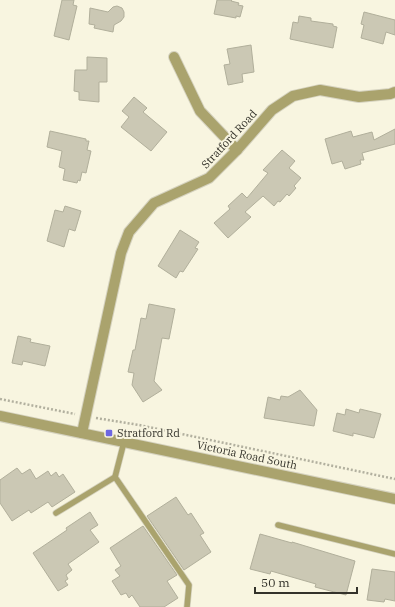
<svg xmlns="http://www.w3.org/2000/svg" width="395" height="607" viewBox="0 0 395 607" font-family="'IBM Plex Serif',serif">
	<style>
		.building { fill: #cbc8b4; stroke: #b1af9b }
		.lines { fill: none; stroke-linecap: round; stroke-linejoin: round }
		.service-casing { stroke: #d5d2bf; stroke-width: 7 }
		.minor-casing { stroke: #d5d2bf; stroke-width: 12 }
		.tertiary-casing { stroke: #d5d2bf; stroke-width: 12 }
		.path { stroke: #b2b09f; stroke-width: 2.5; stroke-dasharray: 2 2; stroke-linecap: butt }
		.service { stroke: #aaa36d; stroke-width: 5.5 }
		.minor { stroke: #aaa36d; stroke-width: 10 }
		.tertiary { stroke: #aaa36d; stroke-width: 10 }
		.poi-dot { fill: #6e67e1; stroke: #f8f5e0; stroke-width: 1.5 }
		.labels { text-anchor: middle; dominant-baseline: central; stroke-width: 4; stroke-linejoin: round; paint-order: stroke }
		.street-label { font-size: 11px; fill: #33322a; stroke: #f8f5e0 }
		.poi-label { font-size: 11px; fill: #33322a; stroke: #f8f5e0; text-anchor: start }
	</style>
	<rect width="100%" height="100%" fill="#f8f5e0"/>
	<g class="building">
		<path d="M62,0H74L73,5L77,6L69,40L54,36Z"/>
		<path d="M217,0H232L231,1L239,3L238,5L243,6L240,17L236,16V18L214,14Z"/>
		<path d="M117,6L122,8L124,12V17L121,21L114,25L113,32L94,28L95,25L89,24L90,8L108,12L113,7Z"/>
		<path d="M364,12L395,20V35L386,32L383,44L361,38L364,25L361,24Z"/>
		<path d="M299,16L311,18V21L333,24V26L337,27L333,48L290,39L293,22L298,23Z"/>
		<path d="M251,45L254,72L242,74L243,82L228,85L224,65L230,64L227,49Z"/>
		<path d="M87,57L107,58V82H99V102L79,100V92L74,91L75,70H87Z"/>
		<path d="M134,97L147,108L143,112L167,132L151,151L121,127L129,117L122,111Z"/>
		<path d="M395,129V144L362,153L364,160H360L361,164L345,169L342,161L332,164L325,139L351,131L353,137L372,132L374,140Z"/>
		<path d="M50,131L86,139V141H89L87,150L91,151L86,173L82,172L80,181L78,180L77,183L63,180L65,169L59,167L62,151L47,147Z"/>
		<path d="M282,150L295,161L289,168L301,178L294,186L296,188L289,196L287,194L280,202L278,201L274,206L263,196L245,212L251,217L228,238L214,223L230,209L228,206L242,193L247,198L268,173L263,170Z"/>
		<path d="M65,206L81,211L75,231L69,229L64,247L47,241L55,210L63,212Z"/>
		<path d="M180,230L199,242L195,248L198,249L183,272L180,271L176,278L158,266Z"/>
		<path d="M149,304L175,309L169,339L162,338L154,381L162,390L143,402L132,385L134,373L128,372L133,350H135L141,318L146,319Z"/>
		<path d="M18,336L31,339L30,342L50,346L45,366L23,361L22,365L12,363Z"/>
		<path d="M300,390L317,410L314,426L264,418L268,397L280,400L281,396L288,397Z"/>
		<path d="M346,409L359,413L360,409L381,414L374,438L353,433V436L333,431L337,413L345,415Z"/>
		<path d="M17,468L22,474L30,469L36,479L48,471L51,476L56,472L59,477L63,474L75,492L52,507L48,502L31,513L29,510L12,521L0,503V480Z"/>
		<path d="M176,497L188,515L191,513L204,533L200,535L211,552L184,570L147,516Z"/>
		<path d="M90,512L98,525L90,530L99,542L68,564L72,570L66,575L68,579L65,581L68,585L58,591L33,553L67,530L66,528Z"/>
		<path d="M143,526L177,575L167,581L178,598L164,607H140L132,595L129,598L126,593L121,595L112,581L120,576L115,570L121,566L110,548Z"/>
		<path d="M260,534L292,543V542L355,561L346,595L315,587L316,584L271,571L270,574L250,569Z"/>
		<path d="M372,569L395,572V601L385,599L384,602L367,600Z"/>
	</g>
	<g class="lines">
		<defs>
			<g id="service">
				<path d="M124,442L115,477L189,585L187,607"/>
				<path d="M56,513L115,477"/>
				<path d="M278,525L395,554"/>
			</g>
			<g id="minor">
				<path d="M174,57L200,111L237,150"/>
				<path d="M82,433L121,253L129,232L154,203L209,178L237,150L272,110L293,96L320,90L359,97L390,94L395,92"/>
			</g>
			<path id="tertiary" d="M0,416L395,499"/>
		</defs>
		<use href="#service" class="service-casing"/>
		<use href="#minor" class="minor-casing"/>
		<use href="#tertiary" class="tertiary-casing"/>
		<g class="path">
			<path d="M0,399L75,414"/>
			<path d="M96,418L139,425L395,479"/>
		</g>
		<use href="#service" class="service"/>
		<use href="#minor" class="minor"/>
		<use href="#tertiary" class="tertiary"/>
	</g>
	<rect class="poi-dot" x="105" y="429" width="8" height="8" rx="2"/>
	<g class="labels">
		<g class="street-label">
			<text transform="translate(229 139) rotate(-47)">Stratford Road</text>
			<text transform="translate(247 455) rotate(12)">Victoria Road South</text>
		</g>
		<g class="poi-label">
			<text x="117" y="433">Stratford Rd</text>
		</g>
	</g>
	<path d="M255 587v6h102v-6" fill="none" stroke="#33322a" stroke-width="2"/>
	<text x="261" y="587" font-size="12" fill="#33322a" stroke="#f8f5e0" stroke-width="3" paint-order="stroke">50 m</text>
</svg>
